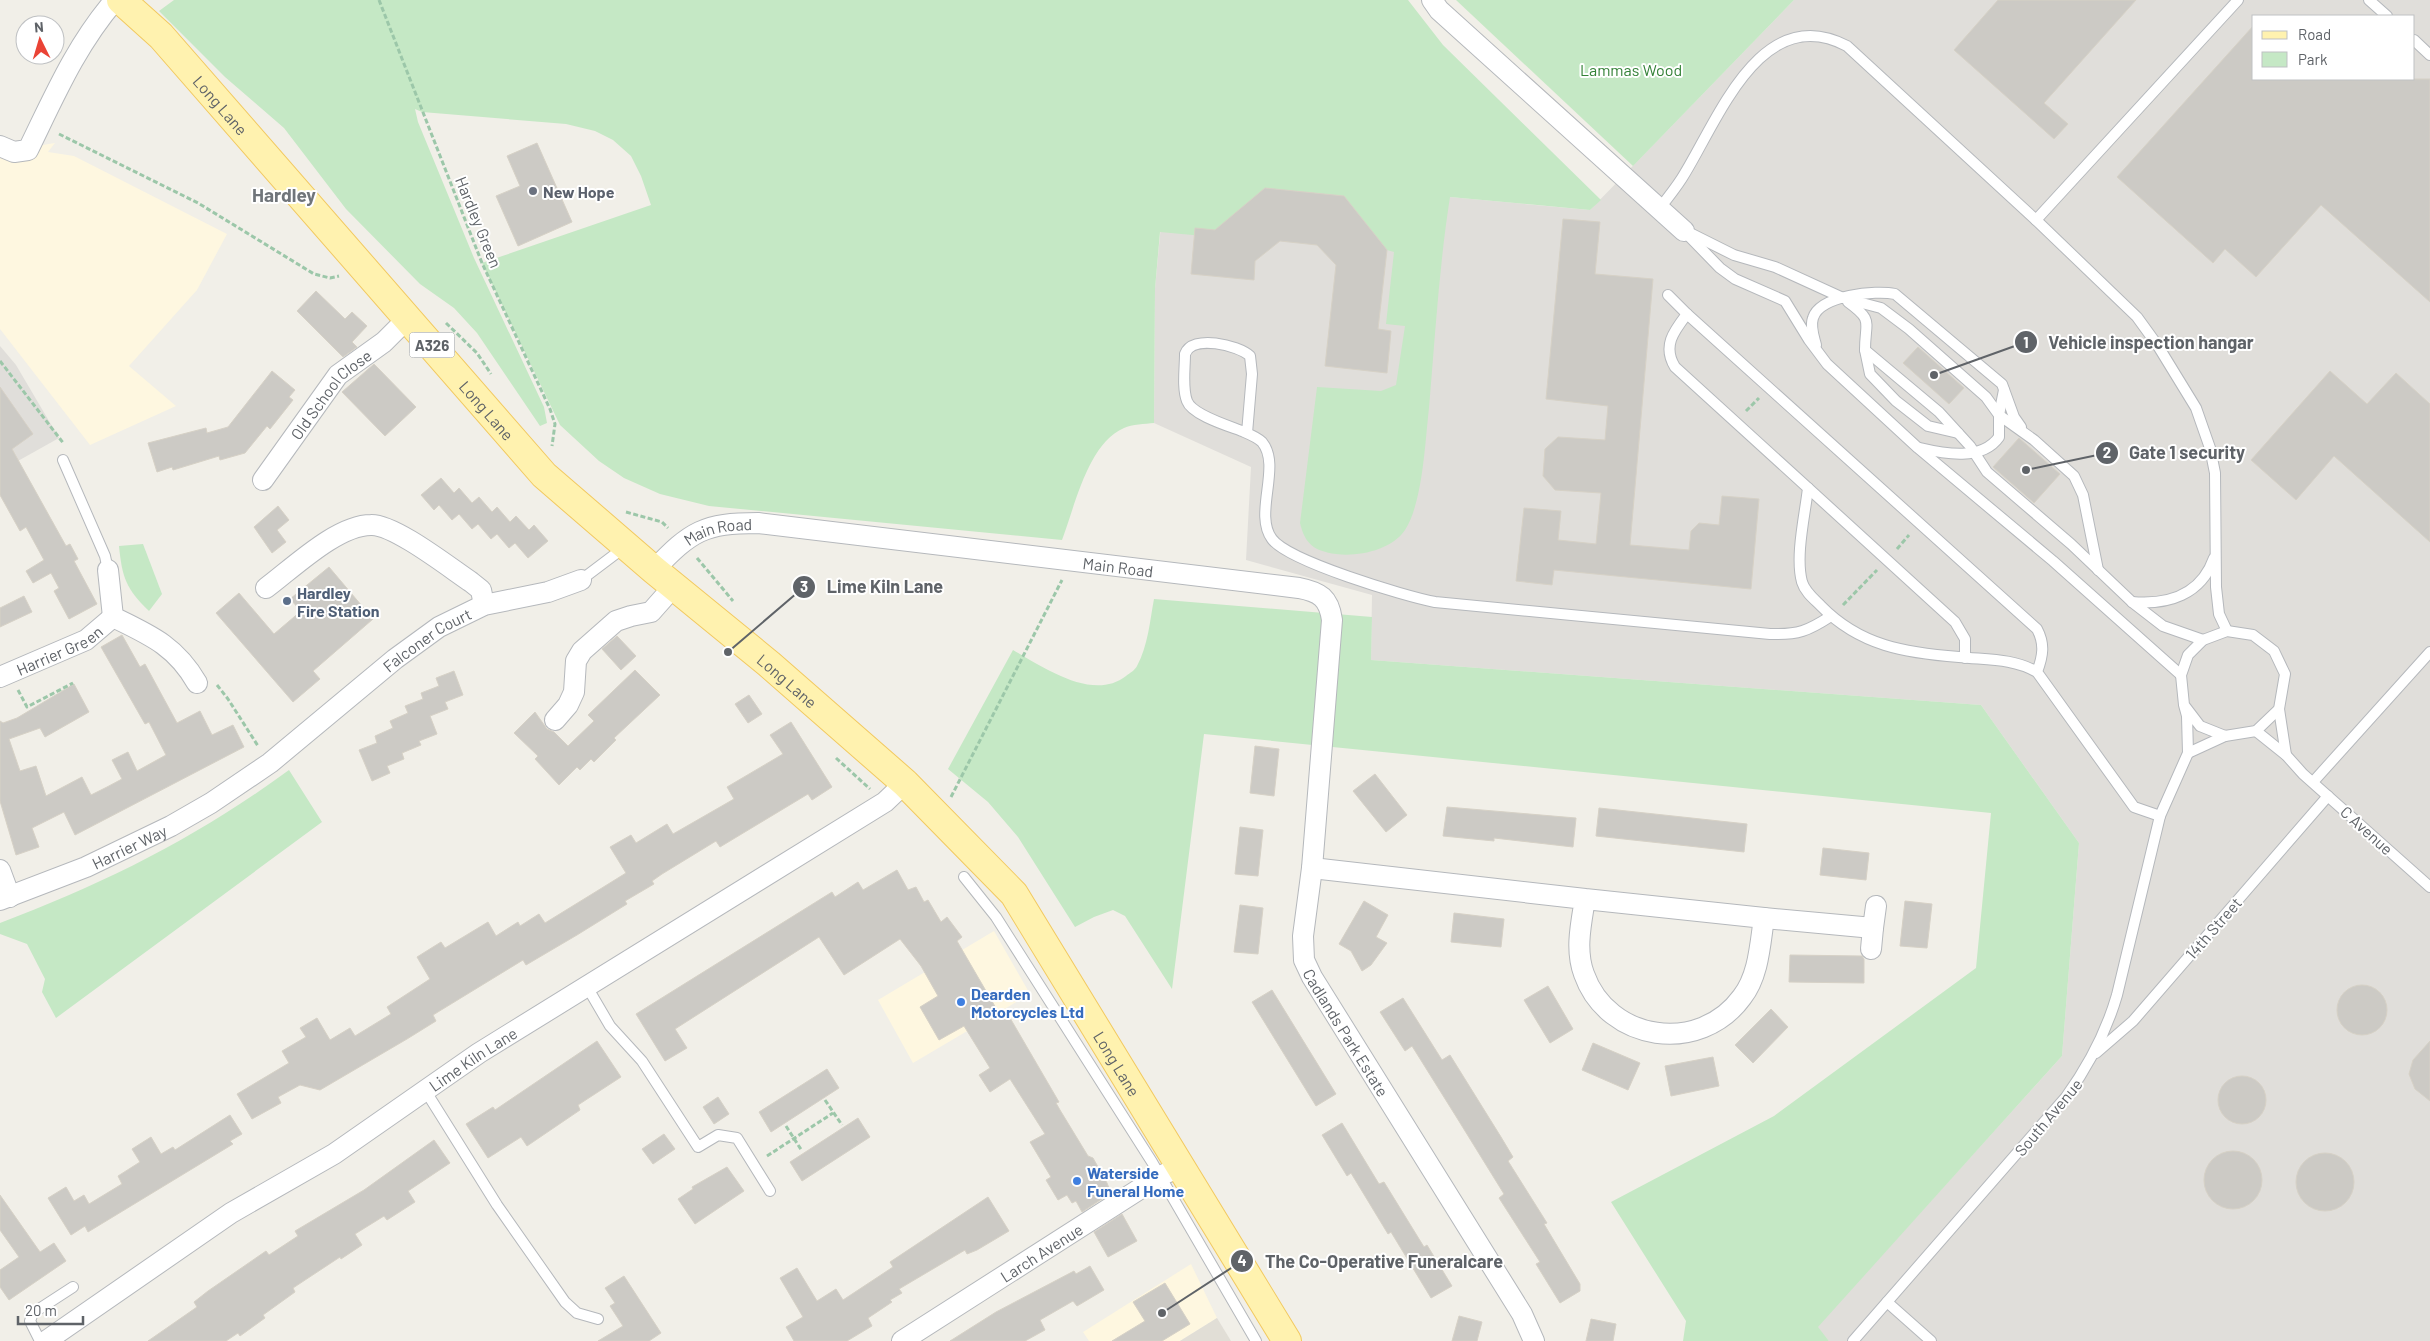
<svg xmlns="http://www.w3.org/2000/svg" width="2430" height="1341" viewBox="0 0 2430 1341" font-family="Barlow,sans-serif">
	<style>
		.commercial { fill: #fef7e0 }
		.industrial { fill: #e0deda; fill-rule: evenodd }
		.education { fill: #e1ded6 }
		.green { fill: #c5e8c5 }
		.building { fill: #cccac5; stroke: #d6d1c6 }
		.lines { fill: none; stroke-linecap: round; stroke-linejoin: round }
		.service-casing { stroke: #b5b8bc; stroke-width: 12 }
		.minor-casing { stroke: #b5b8bc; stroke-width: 22 }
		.primary-casing { stroke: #f2c960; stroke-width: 30 }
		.path { stroke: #9cc7a9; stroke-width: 3; stroke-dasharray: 5 2.5; stroke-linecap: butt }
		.service { stroke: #fff; stroke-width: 10 }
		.minor { stroke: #fff; stroke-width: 20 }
		.primary { stroke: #fff2af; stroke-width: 28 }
		.worship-dot { fill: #6b7280; stroke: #fff; stroke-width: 2 }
		.service-dot { fill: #5c6f8a; stroke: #fff; stroke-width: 2 }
		.shop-dot { fill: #3f7fe0; stroke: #fff; stroke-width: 2 }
		.labels { text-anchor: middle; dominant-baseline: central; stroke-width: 4; stroke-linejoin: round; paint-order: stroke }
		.shield { fill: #fff; stroke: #8f9295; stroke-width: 1 }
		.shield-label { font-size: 15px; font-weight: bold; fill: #5f6368 }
		.park-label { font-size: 16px; fill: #348238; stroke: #fff }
		.street-label { font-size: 16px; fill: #5f6368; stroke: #fff }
		.worship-label { font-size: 16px; font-weight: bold; fill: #5b616d; stroke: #fff; text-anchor: start }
		.service-label { font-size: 16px; font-weight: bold; fill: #4e5e75; stroke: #fff; text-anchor: start }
		.shop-label { font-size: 16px; font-weight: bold; fill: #366cbe; stroke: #fff; text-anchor: start }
		.quarter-label { font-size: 19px; font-weight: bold; fill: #70757a; stroke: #fff }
		.leader { fill: none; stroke: #5f6368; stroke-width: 2 }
		.callout-dot { fill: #5f6368; stroke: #fff; stroke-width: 2 }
		.mark-label { font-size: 15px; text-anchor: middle; font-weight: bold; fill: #fff }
		.callout-label { font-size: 18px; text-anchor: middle; font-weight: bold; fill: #5f6368; stroke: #fff; stroke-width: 4; stroke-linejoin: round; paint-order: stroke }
	</style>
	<rect width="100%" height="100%" fill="#f1efe8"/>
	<g class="commercial">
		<path d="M55,143L48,152L74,156L227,234L197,290L129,366L176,406L90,445L0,329V152Z"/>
		<path d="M994,931L1030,994L913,1063L878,1000Z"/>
		<path d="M1191,1264L1217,1318L1180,1341H1089L1083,1332Z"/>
	</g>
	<g class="industrial">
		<path d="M1794,0H2430V1341H1829L1817,1327L2062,1056L2079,843L1981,705L1371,660L1372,595L1246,560L1251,467L1154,423L1155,289L1166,171L1590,210ZM2254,16H2414V79H2254Z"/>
		<path d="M0,346L16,365L59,438L0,471Z"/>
	</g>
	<path class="education" d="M1217,1318L1231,1341H1180Z"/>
	<g class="green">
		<path d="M174,0H1408L1443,45L1601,200L1590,210L1450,197C1439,267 1435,338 1429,408C1425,442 1423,502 1405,530C1392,550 1358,557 1336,554C1314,551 1305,544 1300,523L1317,387L1381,391L1396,385L1405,326L1386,324L1394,252L1387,250L1344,196L1265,188L1214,237L1160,232L1155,289L1154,423C1145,424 1132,424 1124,428C1088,443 1075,506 1062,540L709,506L660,494L624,478L599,461L560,425L482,263L651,205L641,176L631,156L613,140L595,131L566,124L422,112L415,109L418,122L474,258L544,407L547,423L540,426L477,333L454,308L420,284L346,209L284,128L225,77L159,11Z"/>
		<path d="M1456,0H1794L1633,166Z"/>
		<path d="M143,544L162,594L149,611C126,589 122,577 119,546Z"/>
		<path d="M1154,599L1372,617L1371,660L1981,705L2079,843L2062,1056L1818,1327L1829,1341H1683L1686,1321L1611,1202L1774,1116L1976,968L1991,813L1204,734L1172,989L1125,916L1113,910L1094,917L1075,927L1018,837L988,802L948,769L1013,650C1043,667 1093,702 1126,676C1130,673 1135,670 1137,666C1148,646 1150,620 1154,599Z"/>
		<path d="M289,770L322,822L56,1018L42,992L45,979L27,944L0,934V923C106,883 198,837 289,770Z"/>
	</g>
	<g class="building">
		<path d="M1998,0H2136L2044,103L2068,124L2054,139L1954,50Z"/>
		<path d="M2254,25V79H2430V302L2321,205L2256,277L2225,249L2213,263L2117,177Z"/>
		<path d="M537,143L572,222L518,246L496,196L520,186L507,156Z"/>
		<path d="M1265,188L1344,196L1387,250L1378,329L1391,331L1387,373L1325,366L1336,265L1317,245L1280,241L1255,261L1254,280L1191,274L1195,228L1215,230Z"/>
		<path d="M1563,219L1600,222L1595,274L1653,279L1630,545L1689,550L1691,531L1699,523L1719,525L1722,496L1759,499L1751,589L1554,570L1552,585L1516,581L1524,508L1561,511L1558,540L1596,544L1601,493L1555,490L1543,476L1545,449L1558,437L1605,440L1608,406L1546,399Z"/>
		<path d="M316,291L345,319L352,312L367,326L352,342L357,347L343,357L297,311Z"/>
		<path d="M1918,347L1964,388L1949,404L1903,363Z"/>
		<path d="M374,364L416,407L385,436L342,392Z"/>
		<path d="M272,371L295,390L289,397L293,400L270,429L267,426L245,453L220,460L219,456L173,470L172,467L157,472L148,443L206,428L207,433L228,427Z"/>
		<path d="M2330,371L2367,404L2396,373L2430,404V542L2334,456L2296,500L2251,460Z"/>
		<path d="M0,387L33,434L12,449L66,546L70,544L78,559L74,561L97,604L69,619L54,591L59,588L51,573L33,583L26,571L44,560L26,527L20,531L0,495Z"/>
		<path d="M2019,438L2060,474L2034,503L1993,467Z"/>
		<path d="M441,478L454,493L459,488L472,503L479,497L492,512L497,507L510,522L516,516L529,530L534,525L548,541L528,558L515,543L509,548L497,534L491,539L478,524L472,529L459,514L452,520L439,505L434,510L421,495Z"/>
		<path d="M278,506L289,520L277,530L286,542L272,553L254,527Z"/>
		<path d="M329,567L373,619L313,671L320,679L293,702L216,613L239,593L274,634L301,611L290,599Z"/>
		<path d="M24,596L32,612L0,627V608Z"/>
		<path d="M122,635L140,667L145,664L177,723L200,711L212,735L233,725L244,747L75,835L64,812L32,828L39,847L16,855L0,801V721L3,723L17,718L74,684L89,712L45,737L40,728L9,739L20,771L36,766L46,796L82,777L91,795L107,787L122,779L112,760L128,752L137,771L166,755L149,722L145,724L101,647Z"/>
		<path d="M617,636L636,656L621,670L602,649Z"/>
		<path d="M635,670L660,695L614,738L616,740L594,762L591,759L580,770L577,767L559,785L535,759L538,756L514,733L535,712L547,729L554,732L568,746L594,721L588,715Z"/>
		<path d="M454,671L463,695L445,702L448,709L430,716L437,734L419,741L421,745L402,753L404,759L387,766L390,773L372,781L359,750L377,743L375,736L393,728L390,721L408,713L405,706L423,699L421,693L439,686L436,678Z"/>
		<path d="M749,695L762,714L748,723L735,704Z"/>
		<path d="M791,722L832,787L812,800L808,794L720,847L716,841L662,874L652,881L654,884L625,901L627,904L577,935L526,965L523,960L433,1015L436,1021L407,1039L320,1090L300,1085L278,1097L281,1103L252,1119L237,1094L289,1063L282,1051L306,1037L300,1028L317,1018L330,1040L350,1028L355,1036L391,1014L387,1007L430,979L417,957L441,942L445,948L488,922L496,936L518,922L520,926L539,914L545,923L597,891L626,873L610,847L631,835L636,843L667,824L673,834L734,799L727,787L783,754L770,735Z"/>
		<path d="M1255,746L1279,749L1274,796L1250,793Z"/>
		<path d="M1375,774L1407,815L1386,832L1353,791Z"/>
		<path d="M1447,807L1576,818L1573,847L1494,838V841L1443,836Z"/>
		<path d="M1599,808L1747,824L1744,852L1596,836Z"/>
		<path d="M1240,827L1263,830L1258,876L1235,874Z"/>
		<path d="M1823,848L1869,853L1866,880L1820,875Z"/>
		<path d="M897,870L908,890L916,887L924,902L928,900L941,922L947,917L962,937L957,941L1000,1015L1006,1011L1059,1102L1056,1103L1060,1110L1088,1156L1093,1158L1107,1183L1111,1193L1082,1212L1076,1201L1072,1203L1067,1195L1058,1200L1046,1180L1051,1177L1030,1142L1045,1134L1010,1079L990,1092L979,1075L990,1068L964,1026L939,1040L920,1007L938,996L921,966L900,939L844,975L819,937L675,1029L687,1048L665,1061L636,1014L832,892L835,897L858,882L863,890Z"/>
		<path d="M1364,901L1388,915L1376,937L1387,943L1371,965L1362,971L1351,951L1339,944Z"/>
		<path d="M1905,901L1932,904L1927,948L1900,946Z"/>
		<path d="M1240,905L1263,908L1258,954L1234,952Z"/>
		<path d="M1454,913L1504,919L1501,947L1451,942Z"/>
		<path d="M1790,955L1862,956L1864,959V983L1789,982Z"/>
		<circle cx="2362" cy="1010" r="25"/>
		<path d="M1548,986L1573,1029L1550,1043L1524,1000Z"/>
		<path d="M1272,990L1336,1094L1316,1106L1252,1002Z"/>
		<path d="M1403,998L1442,1060L1450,1055L1501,1137L1513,1157L1508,1161L1547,1223L1544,1224L1580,1284V1291L1560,1303L1536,1264L1540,1262L1499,1198L1504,1194L1457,1118L1412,1046L1405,1051L1380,1012Z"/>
		<path d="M1771,1009L1788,1027L1753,1063L1735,1045Z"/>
		<path d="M597,1041L621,1077L578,1105L580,1110L527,1146L521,1137L488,1158L466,1124L493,1107L495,1110Z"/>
		<path d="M2430,1041V1101L2415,1089L2409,1074L2413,1060Z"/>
		<path d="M1593,1043L1640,1063L1628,1090L1582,1070Z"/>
		<path d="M1713,1057L1719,1086L1671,1096L1665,1066Z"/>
		<path d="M827,1069L839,1088L771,1132L759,1112Z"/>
		<circle cx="2242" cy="1100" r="24"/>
		<path d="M718,1097L729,1114L714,1124L703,1107Z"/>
		<path d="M230,1115L242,1134L230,1141L233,1144L88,1232L85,1226L71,1235L48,1198L66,1187L74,1201L84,1195L89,1204L122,1184L118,1176L140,1162L132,1149L151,1137L161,1154L173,1147L175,1150Z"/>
		<path d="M858,1118L870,1137L802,1181L790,1162Z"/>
		<path d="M1342,1123L1379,1184L1384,1182L1424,1247L1427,1245L1452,1286L1431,1298L1391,1232L1388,1234L1351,1173L1347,1176L1322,1135Z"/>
		<path d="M664,1134L675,1149L653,1164L642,1149Z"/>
		<path d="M434,1140L450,1163L408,1191L415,1202L387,1220L384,1216L355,1234L362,1245L341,1259L340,1257L293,1288L295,1292L263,1315L265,1318L240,1336L238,1333L226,1341H148L197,1307L194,1302L208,1291L266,1251L269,1255L298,1236L295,1231L364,1190Z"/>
		<circle cx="2233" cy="1180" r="29"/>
		<circle cx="2325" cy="1182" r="29"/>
		<path d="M727,1167L744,1191L695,1224L678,1199L693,1189L692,1187Z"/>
		<path d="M0,1195L40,1252L54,1243L66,1261L9,1300L0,1287V1270L19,1257L0,1230Z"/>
		<path d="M988,1197L1009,1231L977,1250L967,1254L965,1250L899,1289L902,1293L890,1300L892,1302L868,1318L872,1326L847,1341H794L786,1327L803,1317L780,1278L797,1268L817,1301L836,1289L843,1300L893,1267L890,1262Z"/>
		<path d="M1122,1214L1137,1241L1108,1257L1094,1232Z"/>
		<path d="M1090,1266L1104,1290L1077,1306L1073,1301L1040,1320L1045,1330L1025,1341H950L996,1312L1074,1271L1076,1274Z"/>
		<path d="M624,1276L661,1333L649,1341H598L623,1326L610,1306L615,1303L605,1288Z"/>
		<path d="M1165,1283L1190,1324L1162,1341H1112L1145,1321L1133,1302Z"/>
		<path d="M1459,1316L1482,1322L1477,1341H1452Z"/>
		<path d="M1591,1319L1616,1324L1613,1341H1586Z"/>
	</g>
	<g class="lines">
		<defs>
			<g id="service">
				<path d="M2369,0L2387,16"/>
				<path d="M2414,40L2430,55"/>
				<path d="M1659,209C1667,199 1675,189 1682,178C1717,123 1760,0 1847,46L2036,220L2137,317L2158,346L2196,408L2210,448L2215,473L2216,587L2219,614L2227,631"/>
				<path d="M2036,220L2238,0"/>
				<path d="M1684,231L1720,268L1735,279L1785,301L1809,340L1827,364L1918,448L2053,561L2181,675"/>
				<path d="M1692,234L1734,255L1775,267L1843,298L1881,308L1909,329L1986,397L1999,415L2034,440L2074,476L2083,495L2098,570"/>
				<path d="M1668,295L1687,314"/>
				<path d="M1848,302C1874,321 1865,321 1865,350L1939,412L1970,446L1987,472L2071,544L2132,602L2163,626L2203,640"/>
				<path d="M1816,345C1814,337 1810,327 1813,318C1820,295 1876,290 1895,294L2002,384L2014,417L2021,427"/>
				<path d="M1865,350L1870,374L1896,401L1928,426L1958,433"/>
				<path d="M1247,433L1252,374L1250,356C1238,345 1192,334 1185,354C1185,368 1182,388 1187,401C1192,415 1229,426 1242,431C1249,434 1257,437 1262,442C1282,466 1253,514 1272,539C1288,561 1404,596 1435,602L1770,634C1798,635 1808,631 1831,616"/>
				<path d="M1920,448C1945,454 1982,461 1999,437V415L2004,390"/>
				<path d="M63,460L105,556L108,570"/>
				<path d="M1808,488L1955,622L1965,639V658"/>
				<path d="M581,580L626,546"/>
				<path d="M2132,602C2168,605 2201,595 2214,558"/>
				<path d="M2037,672C2043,656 2045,644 2037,629L1687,314C1674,331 1662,346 1675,367L1808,488C1805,515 1795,556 1802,582C1805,592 1814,599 1821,606C1860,646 1906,653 1959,657C1986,660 2013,658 2037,672L2134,807L2160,816"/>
				<path d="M2279,709L2286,755"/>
				<path d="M2256,731L2286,755L2303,774L2430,887"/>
				<path d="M2188,753L2225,736"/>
				<path d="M2313,782L2430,652"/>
				<path d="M964,877L996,917L1152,1162L1256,1341"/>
				<path d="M586,985L610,1026L642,1061L698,1147L718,1135L737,1138L770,1191"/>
				<path d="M2096,1053L2133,1021L2328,796"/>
				<path d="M425,1090L497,1205L565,1302L577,1313L598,1319"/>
				<path d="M1887,1302L1931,1341"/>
				<path d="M40,1341L30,1321L33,1313L73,1287"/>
				<path d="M1853,1341L2066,1097C2089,1065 2106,1033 2117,995L2160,816L2188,753L2187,716L2184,705L2181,675L2188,655L2203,640L2227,631L2253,635L2274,651L2285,674L2279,709L2256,731L2225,736L2200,726L2184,705"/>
			</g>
			<g id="minor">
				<path d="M1432,0L1439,10L1684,231"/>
				<path d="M0,146L14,152L28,150C54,97 76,45 115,0"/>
				<path id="s1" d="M263,480L338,375L384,342L408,318"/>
				<path d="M108,570L113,617C150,635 176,646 197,683"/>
				<path id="s2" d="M654,570C691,531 704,523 758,523L1299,588C1320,592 1329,598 1332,620L1312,868L1303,936L1304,960L1312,977L1522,1314L1534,1341"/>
				<path d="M266,588C293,568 337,525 371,525C394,524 450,568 471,582L481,590L484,605"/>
				<path id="s3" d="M0,677L86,640L113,617"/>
				<path d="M555,720L568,705L574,692L576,661L582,651L616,621L631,616L651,612L674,586"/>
				<path d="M1312,868L1585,899C1581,924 1575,950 1584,974C1608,1042 1700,1055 1742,997C1759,975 1760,944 1764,918L1585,899"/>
				<path d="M0,870L10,897"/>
				<path id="s4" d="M0,900L86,867L171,826L211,803L270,763L395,659L439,627L484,605L548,592L581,580"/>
				<path d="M1764,918L1873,928L1876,906"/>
				<path d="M1871,949L1873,928"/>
				<path id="s5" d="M46,1341L231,1213L334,1154L479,1053L885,802L905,783"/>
				<path id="s6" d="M902,1341L1160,1176L1182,1166"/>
			</g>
			<g id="primary">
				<path id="s7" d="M121,0L161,36L544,475L654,570L769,664L905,783L1014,894L1287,1341"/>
			</g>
		</defs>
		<use href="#service" class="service-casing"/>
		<use href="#minor" class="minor-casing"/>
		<use href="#primary" class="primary-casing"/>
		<g class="path">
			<path d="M379,0L482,263L550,409L555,424L552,446"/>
			<path d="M59,134L198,203L314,274L330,278L339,276"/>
			<path d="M446,323L477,353L491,374"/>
			<path d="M0,361L64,444"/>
			<path d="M1746,411L1759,398"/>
			<path d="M626,512L662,522L668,528"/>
			<path d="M1897,549L1909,535"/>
			<path d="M697,558L733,601"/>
			<path d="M1843,605L1877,570"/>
			<path d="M217,685L228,699L258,746"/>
			<path d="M18,690L27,707L73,683"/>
			<path d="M836,758L870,789"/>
			<path d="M951,797L1062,580"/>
			<path d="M825,1100L842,1125"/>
			<path d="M786,1126L802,1151"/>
			<path d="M767,1156L833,1113"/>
		</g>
		<use href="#service" class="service"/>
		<use href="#minor" class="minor"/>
		<use href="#primary" class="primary"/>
	</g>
	<circle class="worship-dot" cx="533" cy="191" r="5"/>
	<circle class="service-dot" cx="287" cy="601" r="5"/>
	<g class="shop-dot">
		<circle cx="961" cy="1002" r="5"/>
		<circle cx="1077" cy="1181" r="5"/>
	</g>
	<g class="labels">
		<rect class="shield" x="409.5" y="332.5" width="45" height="25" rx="4"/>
		<g class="shield-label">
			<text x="432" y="345">A326</text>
		</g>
		<g class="park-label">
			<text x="1631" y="69">Lammas Wood</text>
		</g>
		<g class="street-label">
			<text stroke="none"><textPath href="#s7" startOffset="145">Long Lane</textPath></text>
			<text transform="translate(479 222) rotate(68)">Hardley Green</text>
			<text stroke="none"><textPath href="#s1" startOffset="110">Old School Close</textPath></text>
			<text stroke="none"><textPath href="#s7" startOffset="550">Long Lane</textPath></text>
			<text stroke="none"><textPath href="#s2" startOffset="78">Main Road</textPath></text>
			<text stroke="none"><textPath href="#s2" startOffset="482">Main Road</textPath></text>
			<text stroke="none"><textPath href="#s4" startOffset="504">Falconer Court</textPath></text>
			<text stroke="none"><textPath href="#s3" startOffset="65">Harrier Green</textPath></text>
			<text stroke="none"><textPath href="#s7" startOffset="955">Long Lane</textPath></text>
			<text transform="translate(2367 830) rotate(42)">C Avenue</text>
			<text stroke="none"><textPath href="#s4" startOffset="140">Harrier Way</textPath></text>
			<text transform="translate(2213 928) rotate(-49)">14th Street</text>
			<text stroke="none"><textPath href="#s2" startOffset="1140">Cadlands Park Estate</textPath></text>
			<text stroke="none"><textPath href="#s5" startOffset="512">Lime Kiln Lane</textPath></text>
			<text stroke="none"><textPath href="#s7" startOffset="1465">Long Lane</textPath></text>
			<text transform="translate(2048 1117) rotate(-50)">South Avenue</text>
			<text stroke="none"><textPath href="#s6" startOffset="165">Larch Avenue</textPath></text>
		</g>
		<g class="worship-label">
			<text x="543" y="191">New Hope</text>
		</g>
		<g class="service-label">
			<text x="297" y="592">Hardley<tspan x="297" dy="18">Fire Station</tspan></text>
		</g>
		<g class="shop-label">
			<text x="971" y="993">Dearden<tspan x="971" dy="18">Motorcycles Ltd</tspan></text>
			<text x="1087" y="1172">Waterside<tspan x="1087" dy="18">Funeral Home</tspan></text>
		</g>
		<g class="quarter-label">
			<text x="284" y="194">Hardley</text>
		</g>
	</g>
	<path class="leader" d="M1934 375L2026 342M2026 470L2107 453M728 652L804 587M1162 1313L1242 1261"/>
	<g class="callout-dot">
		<circle cx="1934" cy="375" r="5"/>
		<circle cx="2026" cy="470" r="5"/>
		<circle cx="728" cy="652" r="5"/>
		<circle cx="1162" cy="1313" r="5"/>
		<circle cx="2026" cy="342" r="12"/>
		<circle cx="2107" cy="453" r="12"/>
		<circle cx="804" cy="587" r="12"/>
		<circle cx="1242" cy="1261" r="12"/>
	</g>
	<g class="mark-label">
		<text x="2026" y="348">1</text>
		<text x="2107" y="458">2</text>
		<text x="804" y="592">3</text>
		<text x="1242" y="1266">4</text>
	</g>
	<g class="callout-label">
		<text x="2151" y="349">Vehicle inspection hangar</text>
		<text x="2187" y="459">Gate 1 security</text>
		<text x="885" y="593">Lime Kiln Lane</text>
		<text x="1384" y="1268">The Co-Operative Funeralcare</text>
	</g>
	<rect x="2252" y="15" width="162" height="65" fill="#ffffff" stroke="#bfc1c3"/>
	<rect x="2262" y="31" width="25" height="8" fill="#fff2af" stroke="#bfc1c3"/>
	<text x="2298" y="40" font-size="15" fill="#5f6368">Road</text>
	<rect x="2262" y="52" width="25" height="15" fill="#c5e8c5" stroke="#bfc1c3"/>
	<text x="2298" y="65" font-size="15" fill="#5f6368">Park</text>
	<g transform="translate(40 40) rotate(355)"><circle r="24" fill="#ffffff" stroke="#bfc1c3"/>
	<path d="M0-4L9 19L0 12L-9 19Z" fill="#ea4335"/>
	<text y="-8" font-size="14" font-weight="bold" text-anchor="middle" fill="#5f6368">N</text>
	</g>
	<path d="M18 1316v8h65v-8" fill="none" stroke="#5f6368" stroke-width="2.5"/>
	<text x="25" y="1316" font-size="15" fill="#5f6368" stroke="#ffffff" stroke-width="4" paint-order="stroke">20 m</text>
</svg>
